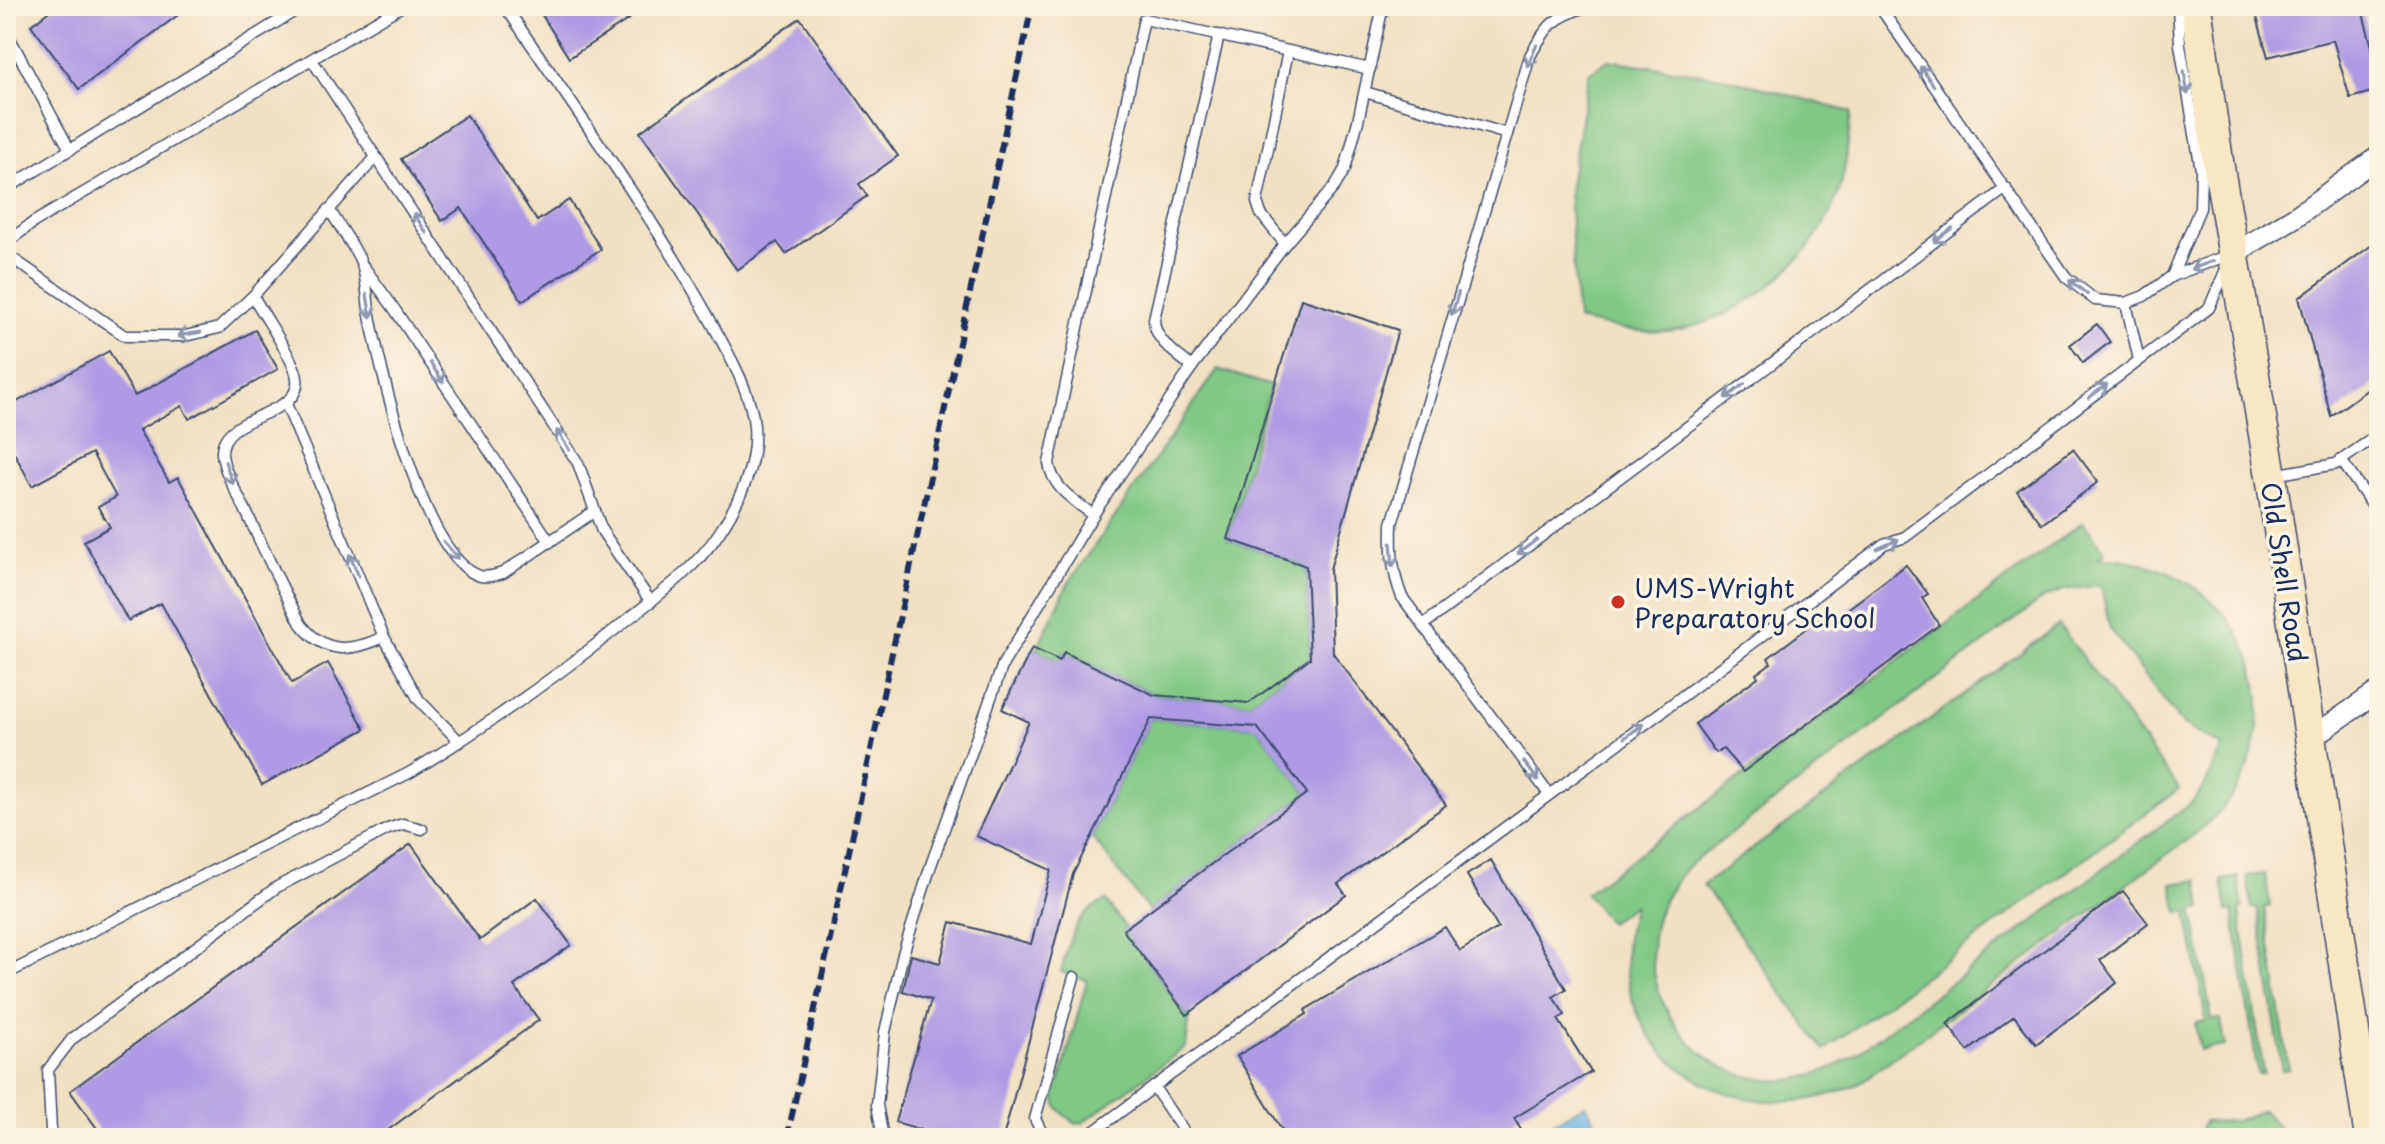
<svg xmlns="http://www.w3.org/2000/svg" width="2385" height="1144" viewBox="0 0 2385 1144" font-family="'Playpen Sans',sans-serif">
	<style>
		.green { fill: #81c884; stroke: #4e7c71; stroke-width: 2; fill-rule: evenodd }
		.water { fill: #66b2df; stroke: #40709e; stroke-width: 2 }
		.building { fill: #ae9be3 }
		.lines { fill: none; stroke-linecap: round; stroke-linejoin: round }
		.lane-casing { stroke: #3b4a6d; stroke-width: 13 }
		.street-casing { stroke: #3b4a6d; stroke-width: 23 }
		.secondary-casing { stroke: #3b4a6d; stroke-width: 33 }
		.lane { stroke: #fff; stroke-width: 10 }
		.street { stroke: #fff; stroke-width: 20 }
		.secondary { stroke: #fae7c3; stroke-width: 30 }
		.rail { stroke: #1b2f5e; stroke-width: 6; stroke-dasharray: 12 6; stroke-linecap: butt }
		.oneway { stroke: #8d97ae }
		.poi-dot { fill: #c8321e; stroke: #fcf5e5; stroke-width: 3 }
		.labels { text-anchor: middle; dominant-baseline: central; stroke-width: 7; stroke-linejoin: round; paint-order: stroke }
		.street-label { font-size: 26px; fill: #1b2f5e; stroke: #fcf5e5 }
		.poi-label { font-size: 26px; fill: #1b2f5e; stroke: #fcf5e5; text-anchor: start }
	</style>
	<rect width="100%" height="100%" fill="#fcf5e5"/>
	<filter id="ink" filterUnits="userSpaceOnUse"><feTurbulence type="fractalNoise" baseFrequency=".0125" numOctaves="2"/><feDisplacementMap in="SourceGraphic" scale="16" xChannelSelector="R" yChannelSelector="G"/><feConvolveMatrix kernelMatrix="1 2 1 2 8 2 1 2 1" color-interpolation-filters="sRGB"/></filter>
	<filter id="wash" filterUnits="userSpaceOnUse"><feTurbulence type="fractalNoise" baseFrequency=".006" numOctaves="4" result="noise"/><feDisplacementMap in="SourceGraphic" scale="32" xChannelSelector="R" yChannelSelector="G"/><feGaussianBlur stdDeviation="1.8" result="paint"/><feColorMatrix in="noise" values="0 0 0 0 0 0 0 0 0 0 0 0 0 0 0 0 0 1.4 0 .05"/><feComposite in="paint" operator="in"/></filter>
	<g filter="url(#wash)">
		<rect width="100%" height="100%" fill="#f0e1c2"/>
		<g class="green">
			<path d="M1608,60L1723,77L1851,112C1848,141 1847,170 1837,196C1815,258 1749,313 1686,328C1650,337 1612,327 1577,320L1569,191L1589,73Z"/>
			<path d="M1218,369L1271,386L1228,539L1306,566L1310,658L1249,703L1154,695L1064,652L1060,661L1036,650L1068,584Z"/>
			<path d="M2083,522L2105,552L2098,558C2223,558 2302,684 2234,793C2224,809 2210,821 2196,833L1860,1083C1732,1144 1590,1046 1634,905L1609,923L1586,893ZM2101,585L2110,629L2182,724L2223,747L2205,785L2191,803L1852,1057C1840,1064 1827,1071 1813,1075C1721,1103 1636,1016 1655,925C1660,903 1673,884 1687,867L2045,597L2063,590Z"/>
			<path d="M2059,625L2179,789L1824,1050L1703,885Z"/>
			<path d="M1151,719L1257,727L1307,793L1149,911L1092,837Z"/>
			<path d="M2265,874L2270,906L2264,907L2289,1069L2282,1070L2258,908H2252L2247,876Z"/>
			<path d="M2238,877L2243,908L2239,910L2264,1074H2258L2233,911H2227L2222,880Z"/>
			<path d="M2198,880L2202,908L2193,910L2212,1020L2221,1019L2225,1046L2200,1050L2195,1023L2206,1021L2187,911L2178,912L2172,884Z"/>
			<path d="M1106,901L1126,928L1124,930L1186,1015L1190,1013L1186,1047L1082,1123L1076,1124C1054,1108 1049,1101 1061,1077L1087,980L1061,972C1069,942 1074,912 1106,901Z"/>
			<path d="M2263,1110L2287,1138H2196L2204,1122L2236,1121Z"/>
		</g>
		<path class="water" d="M1585,1104L1605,1138H1545L1541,1130Z"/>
		<g id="blocks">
			<g class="building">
				<path d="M56,6H190L79,89L31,25Z"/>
				<path d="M557,6H649L569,58L542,15Z"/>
				<path d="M2254,6H2361L2379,73V90L2350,98L2333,40L2268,57Z"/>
				<path d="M800,18L898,156L859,184L867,196L786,254L777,242L737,270L640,132Z"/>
				<path d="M467,115L537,221L569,200L601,249L522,301L461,208L442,221L401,159Z"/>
				<path d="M2379,240V381L2331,416L2299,298Z"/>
				<path d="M1301,299L1398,330L1330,569L1333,653L1446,805L1338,884L1346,895L1187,1015L1123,930L1307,793L1257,727L1151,719L1073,874L1003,1138H951L895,1122L931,1000L903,991L911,955L940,963L951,922L1031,944L1051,870L976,836L1029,722L1002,709L1032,648L1060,661L1064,652L1154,695L1249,703L1310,658L1306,566L1228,539Z"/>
				<path d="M2097,324L2110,342L2083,363L2070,345Z"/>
				<path d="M255,330L278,369L189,419L182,406L139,430L169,482L178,477L292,683L328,663L365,729L262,785L161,603L128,621L84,541L110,527L98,507L116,497L92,453L32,486L6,438V408L109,351L135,396Z"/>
				<path d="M2073,449L2098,482L2042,524L2017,491Z"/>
				<path d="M1906,565L1928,594L1922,598L1939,625L1743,772L1723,749L1716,753L1695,724L1758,677L1756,674L1771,663L1768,658L1822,617L1828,624Z"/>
				<path d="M411,844L480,940L537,898L571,945L514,986L539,1020L377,1138H104L70,1091Z"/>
				<path d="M1491,860L1566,989L1553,997L1565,1015L1558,1019L1591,1072L1514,1118L1526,1138H1287L1237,1056L1307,1014L1305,1010L1445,927L1460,951L1498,928L1467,875Z"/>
				<path d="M2123,891L2148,923L2100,960L2117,983L2036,1044L2014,1016L1968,1051L1947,1024Z"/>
			</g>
		</g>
	</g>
	<g filter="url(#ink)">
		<use href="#blocks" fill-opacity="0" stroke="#3b4a6d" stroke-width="2"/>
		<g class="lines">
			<defs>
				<g id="lane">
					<path d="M1879,6L2066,277L2095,300L2126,303L2144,296L2172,276L2231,254"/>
					<path d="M6,31L70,150"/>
					<path d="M312,60L578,463L602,531L651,602"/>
					<path d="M1365,92L1507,134"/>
					<path d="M6,189L303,6"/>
					<path d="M329,209C339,226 353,244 361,262C367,277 367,295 369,310C379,365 423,559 480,576C488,578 496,575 503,573L595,511"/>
					<path d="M6,243L34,222L402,6"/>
					<path d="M1285,244L1261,214L1257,202L1288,51"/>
					<path d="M6,254L125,336H185L219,328L253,296L376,157"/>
					<path d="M364,267L393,307L550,542"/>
					<path d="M2172,276L2200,208L2201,170L2180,45L2178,6"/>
					<path d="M253,296C266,319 285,345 295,370C313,419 221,410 222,453C223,471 237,493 245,509C263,548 281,586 301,624C325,655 351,652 384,637"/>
					<path d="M2126,303L2139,360"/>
					<path d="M1192,367C1176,353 1154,341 1154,319L1219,35"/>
					<path d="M286,404L384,637L419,700L460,742"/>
					<path d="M2341,460L2377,512"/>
					<path d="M2273,475L2336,464L2379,434"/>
					<path d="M1093,515C1073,499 1053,489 1049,463L1144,19L1370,69"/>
					<path d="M1423,625L2006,188"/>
					<path d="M1548,793L1402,597C1392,572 1391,551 1392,524L1530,56C1547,25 1553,18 1587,6"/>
					<path d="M6,974L409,773C485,727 558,676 627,620C660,594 696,568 719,533C740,501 757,465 754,426C752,394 728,353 713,325C652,214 576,111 505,6"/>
					<path d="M1154,1087L1188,1138"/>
					<path d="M55,1138L51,1130L48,1070L72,1039L277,887L388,829L403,824L422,829"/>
					<path d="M883,1138L877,1105L885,1032L903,954L931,865L1003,664L1093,515L1192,367L1285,244L1335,186L1345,169L1358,121L1383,6"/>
					<path d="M1049,1138L1044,1137L1035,1119L1074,977"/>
					<path d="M1085,1138L1664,710L1884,544L1905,537L2209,308L2227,267"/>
				</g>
				<g id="street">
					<path d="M2233,254L2295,217L2379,156"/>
					<path d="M2311,738L2379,691"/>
				</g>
				<path id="secondary" d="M2196,6L2219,168L2271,476L2370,1138"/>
			</defs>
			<use href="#lane" class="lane-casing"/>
			<use href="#street" class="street-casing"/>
			<use href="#secondary" class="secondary-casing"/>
			<use href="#lane" class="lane"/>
			<use href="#street" class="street"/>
			<use href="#secondary" class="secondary"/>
			<path class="rail" d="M787,1138L1032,6"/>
		</g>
		<defs><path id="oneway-shaft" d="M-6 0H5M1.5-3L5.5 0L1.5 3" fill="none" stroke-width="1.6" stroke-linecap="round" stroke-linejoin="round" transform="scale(2)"/></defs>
		<g class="oneway">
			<use href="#oneway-shaft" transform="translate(1532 56) rotate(113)"/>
			<use href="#oneway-shaft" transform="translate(1927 76) rotate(-125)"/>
			<use href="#oneway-shaft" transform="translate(2186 83) rotate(81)"/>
			<use href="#oneway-shaft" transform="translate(420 223) rotate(-123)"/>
			<use href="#oneway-shaft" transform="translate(1943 235) rotate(143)"/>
			<use href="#oneway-shaft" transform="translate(2202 265) rotate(160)"/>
			<use href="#oneway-shaft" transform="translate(2078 287) rotate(-141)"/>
			<use href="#oneway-shaft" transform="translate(1455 304) rotate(107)"/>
			<use href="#oneway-shaft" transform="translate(369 306) rotate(80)"/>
			<use href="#oneway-shaft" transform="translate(189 334) rotate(171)"/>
			<use href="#oneway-shaft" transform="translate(437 373) rotate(57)"/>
			<use href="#oneway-shaft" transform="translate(1735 391) rotate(143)"/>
			<use href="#oneway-shaft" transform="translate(2098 391) rotate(-37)"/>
			<use href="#oneway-shaft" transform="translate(563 440) rotate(-123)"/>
			<use href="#oneway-shaft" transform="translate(229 473) rotate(71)"/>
			<use href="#oneway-shaft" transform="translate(1888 544) rotate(-24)"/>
			<use href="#oneway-shaft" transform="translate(1527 547) rotate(143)"/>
			<use href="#oneway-shaft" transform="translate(451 550) rotate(49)"/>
			<use href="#oneway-shaft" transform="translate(1392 555) rotate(86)"/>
			<use href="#oneway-shaft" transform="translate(354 565) rotate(-113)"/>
			<use href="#oneway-shaft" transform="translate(1634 731) rotate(-36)"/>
			<use href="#oneway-shaft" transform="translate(1531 771) rotate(53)"/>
		</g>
	</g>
	<circle class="poi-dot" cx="1618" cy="602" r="8"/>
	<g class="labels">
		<g class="street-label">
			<text transform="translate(2285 572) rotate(81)">Old Shell Road</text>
		</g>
		<g class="poi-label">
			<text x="1634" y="587">UMS-Wright<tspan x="1634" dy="30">Preparatory School</tspan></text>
		</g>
	</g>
	<rect width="2385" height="1144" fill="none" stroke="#fcf5e5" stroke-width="32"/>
</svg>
